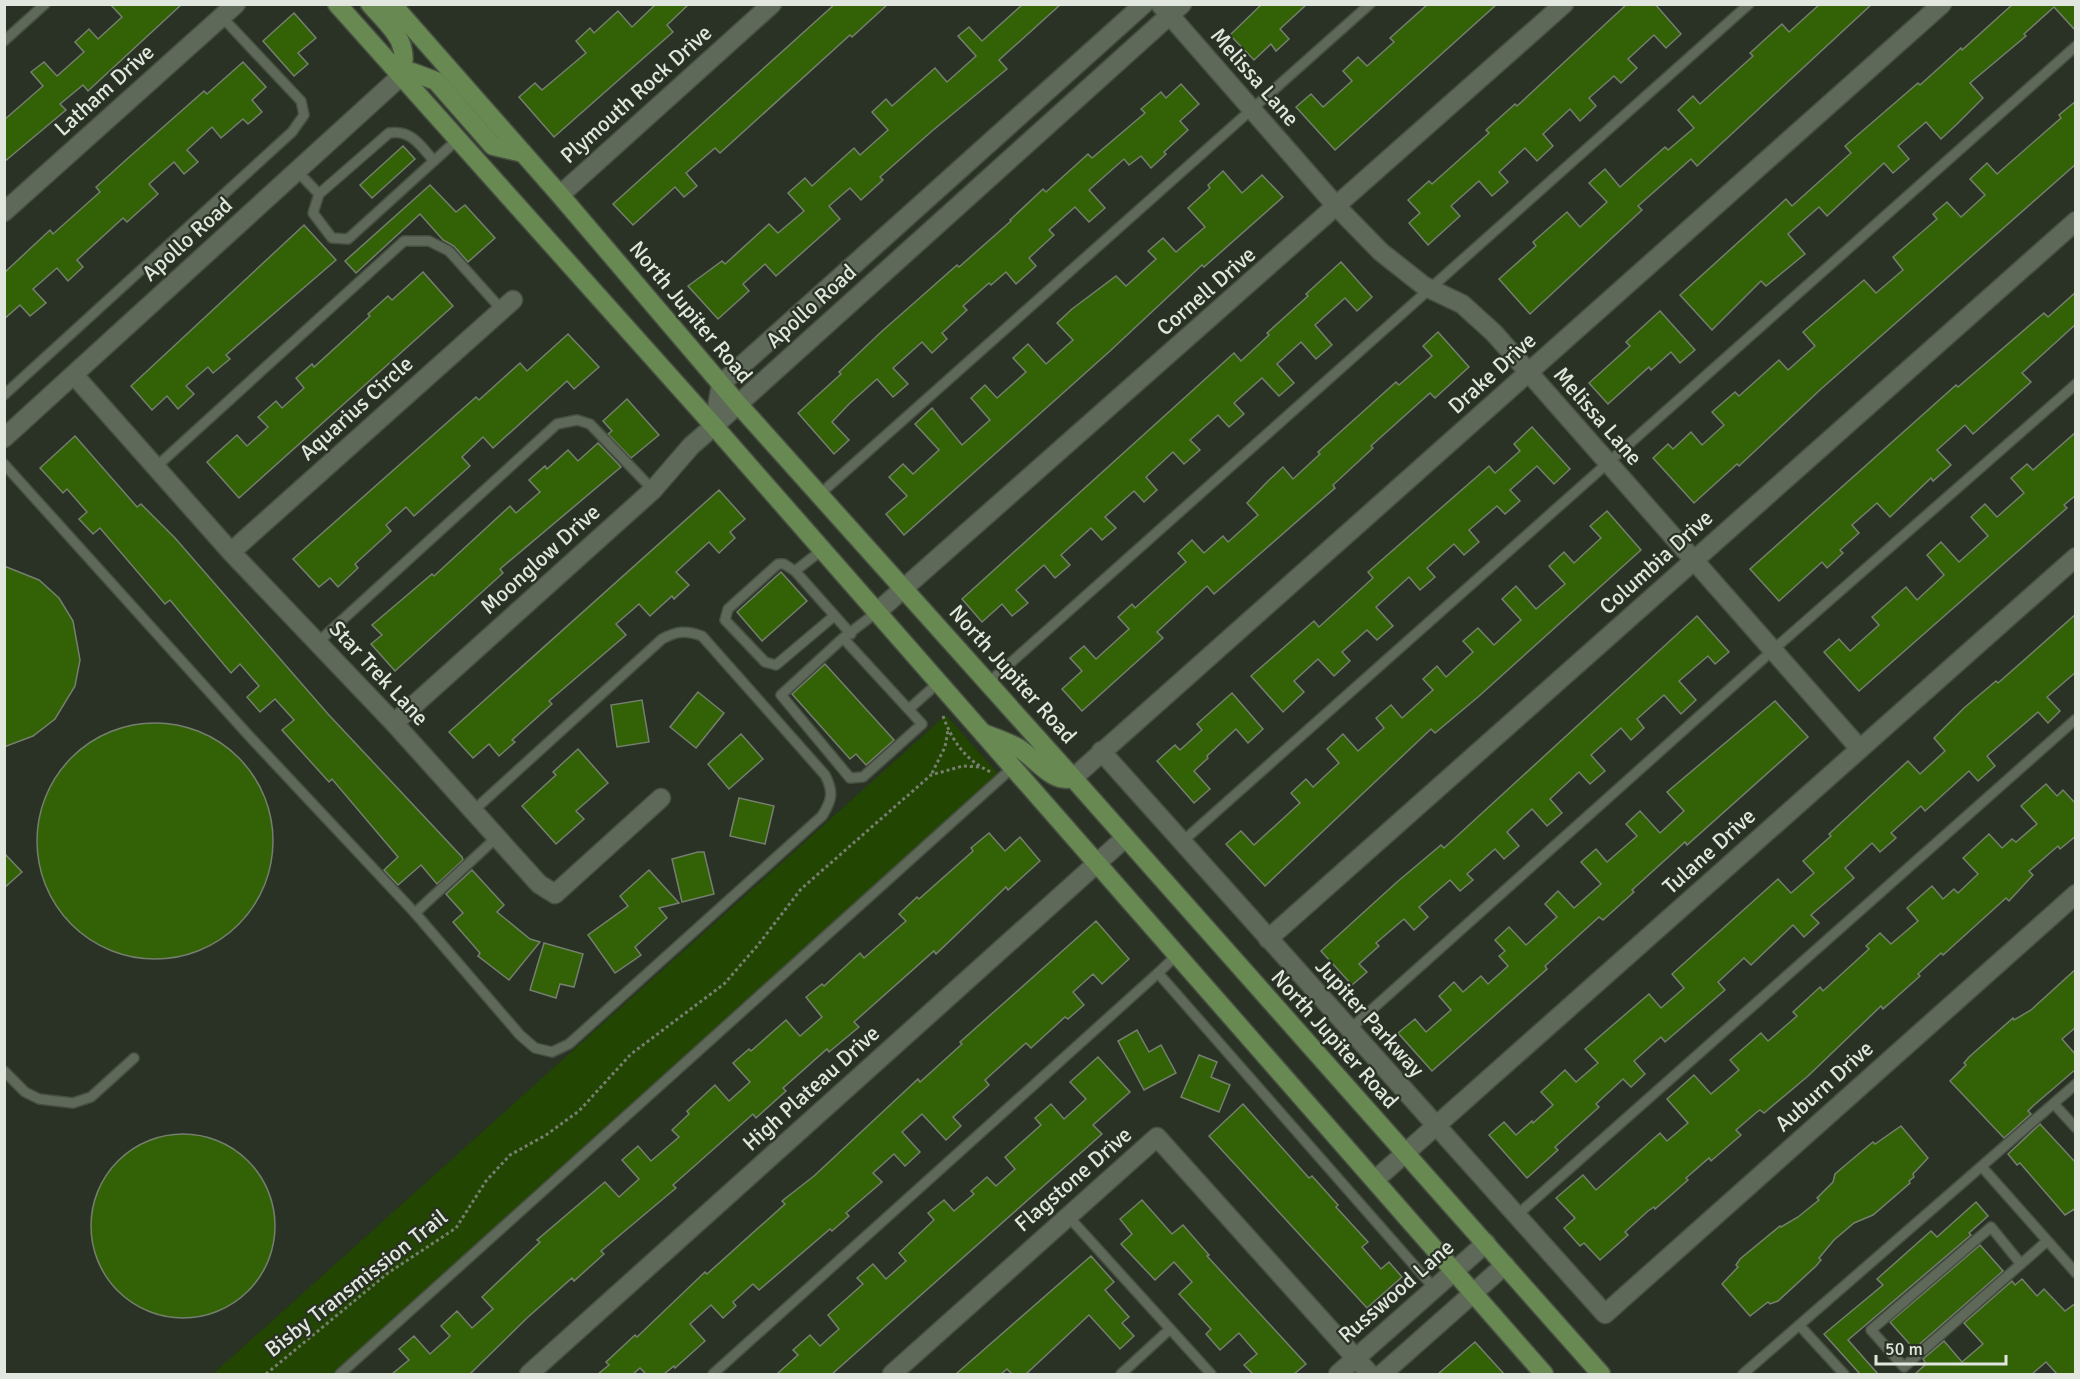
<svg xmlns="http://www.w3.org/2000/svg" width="2080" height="1379" viewBox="0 0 2080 1379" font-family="Signika,sans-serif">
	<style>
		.green { fill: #224501 }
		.building { fill: #336105; stroke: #757f6f; stroke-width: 1.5 }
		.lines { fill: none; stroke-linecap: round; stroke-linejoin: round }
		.service-casing { stroke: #474f43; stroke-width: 12 }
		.minor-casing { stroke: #474f43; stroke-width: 21 }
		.tertiary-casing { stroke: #474f43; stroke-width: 21 }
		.primary-casing { stroke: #474f43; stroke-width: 21 }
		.path { stroke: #777f73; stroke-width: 3; stroke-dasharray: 3 3; stroke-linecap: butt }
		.service { stroke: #5f6959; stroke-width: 9 }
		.minor { stroke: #5f6959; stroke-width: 18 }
		.tertiary { stroke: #5f6959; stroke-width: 18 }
		.primary { stroke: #688952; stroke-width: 18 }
		.labels { text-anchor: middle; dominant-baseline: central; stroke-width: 4.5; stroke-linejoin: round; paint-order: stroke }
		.street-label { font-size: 22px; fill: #e1e7de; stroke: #293224 }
	</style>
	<rect width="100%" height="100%" fill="#293224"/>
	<path class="green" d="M946,715L1001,777L336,1374H213Z"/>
	<g class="building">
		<path d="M110,4H182L88,91L83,85L60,104L66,110L4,162V120L43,86L31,72L44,62L57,76L84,52L75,42L89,29L98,39L122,17Z"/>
		<path d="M656,4H689L667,25L673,32L554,137L519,97L535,83L542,90L586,53L576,41L590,28L594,33L618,11L632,27Z"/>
		<path d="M835,4H888L852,37L850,35L720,153L715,148L686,173L697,186L684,197L675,187L633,225L613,204Z"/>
		<path d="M1023,4H1061L999,60L1007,69L932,131L880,177L883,180L861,200L850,188L829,206L840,219L776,276L765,264L743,284L749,291L718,319L688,286L722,261L725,264L769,224L778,233L804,211L788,193L805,178L812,186L854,148L860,155L888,130L872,112L886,99L892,106L935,68L947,82L976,56L958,36L969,27L982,41Z"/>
		<path d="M1262,4H1307L1280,29L1289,39L1276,51L1271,44L1254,60L1230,35Z"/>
		<path d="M1428,4H1497L1335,150L1296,107L1311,94L1323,107L1352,81L1343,71L1358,57L1367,66L1394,42L1390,38Z"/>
		<path d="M1627,4H1655L1681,34L1666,48L1654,35L1628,59L1637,68L1621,83L1614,76L1589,98L1596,106L1580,121L1570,109L1543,134L1553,146L1537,161L1525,148L1499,172L1508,182L1492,196L1479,181L1451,206L1460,216L1428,245L1409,223L1420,213L1408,200L1429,181L1432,184L1489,133L1486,130L1515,104L1517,106Z"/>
		<path d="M1820,4H1872L1697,166L1691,159L1638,206L1642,210L1530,314L1499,279L1536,246L1533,242L1567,212L1580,227L1607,202L1589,183L1605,169L1620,187L1665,147L1668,150L1694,128L1678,110L1693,96L1700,104L1753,56L1750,53L1782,24L1789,32Z"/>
		<path d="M2013,4H2076V31L2054,7L2024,34L2026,36L1970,83L1983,98L1956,125L1941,139L1926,122L1898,146L1909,159L1893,173L1884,163L1827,216L1819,207L1788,234L1805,254L1766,286L1761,281L1712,330L1680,295L1786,199L1792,206L1851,153L1845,146L1918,83L1920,85L1961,48L1962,50Z"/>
		<path d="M294,13L316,38L298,53L308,64L294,76L263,41Z"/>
		<path d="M243,62L266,87L252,100L262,112L248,124L243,119L221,138L212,127L187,150L198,162L184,174L174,162L149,184L158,194L127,222L123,218L77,260L83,267L68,281L57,268L33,289L46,303L30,316L20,305L4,319V273L50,230L53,234L100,192L96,187L127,159L204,91L207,94Z"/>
		<path d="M1181,84L1199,104L1180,121L1188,130L1164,152L1166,154L1151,168L1141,156L1129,165L1124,159L1089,190L1105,208L1089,222L1075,207L1049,230L1054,235L1029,258L1036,266L1016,284L1006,272L991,285L989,283L963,306L967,310L942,333L947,339L932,353L922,342L893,368L908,384L893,397L877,379L849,404L832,422L849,440L834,454L798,413L841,374L839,372L880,333L957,265L959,267L1011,221L1010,220L1043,189L1046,192L1088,154L1092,158L1145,113L1141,109L1161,92L1166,98Z"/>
		<path d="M2076,101V164L1821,389L1739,466L1737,464L1694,503L1653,458L1668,444L1673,449L1691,432L1702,445L1724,425L1712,412L1735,392L1739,396L1779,360L1788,370L1815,346L1803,332L1864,280L1876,293L1903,270L1893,257L1937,219L1933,214L1947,202L1961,217L1985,195L1970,179L1987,163L1997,174L2061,118L2059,115Z"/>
		<path d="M403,146L415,159L372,198L360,185Z"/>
		<path d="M1223,171L1242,193L1262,175L1283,197L1204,267L1202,265L1110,351L904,535L886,514L907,496L889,477L903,464L913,474L939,450L915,424L932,408L962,445L990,420L971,398L985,385L997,398L1026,372L1013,358L1028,344L1046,364L1073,340L1057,323L1072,309L1116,276L1126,286L1156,259L1148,251L1163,238L1176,252L1205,227L1188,208L1210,188L1208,185Z"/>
		<path d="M430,185L456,212L465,205L495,238L468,262L454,246L443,240L420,214L356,273L345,261Z"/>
		<path d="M304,225L336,260L226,355L230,359L213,373L208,367L186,386L194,394L178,409L167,396L152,410L131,386Z"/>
		<path d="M1341,262L1372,297L1357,311L1345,298L1315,325L1332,345L1316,359L1301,342L1277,364L1294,383L1279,396L1262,378L1234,403L1244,414L1229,427L1218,415L1190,440L1200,450L1184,464L1173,452L1146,477L1157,490L1144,502L1134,491L1105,517L1116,528L1102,540L1091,528L1061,555L1070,565L1055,578L1044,565L1016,590L1028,603L1012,616L1002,604L982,622L962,599L1234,353L1241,361L1269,335L1267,333L1308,296L1306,294Z"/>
		<path d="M423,272L453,306L239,498L207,462L237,435L247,446L268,427L258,417L276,401L282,408L304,388L296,378L312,364L314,367L370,316L368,314L388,296L392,300Z"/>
		<path d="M2076,292V324L2022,373L2031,382L1973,434L1965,425L1937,450L1951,465L1933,481L1931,478L1890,517L1877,503L1852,525L1859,533L1840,550L1843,553L1827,568L1822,562L1779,601L1750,569L1956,385L1958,387L2044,313L2048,317Z"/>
		<path d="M1660,311L1695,350L1680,363L1671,352L1651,370L1649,367L1608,404L1589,383L1630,346L1626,342Z"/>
		<path d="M1438,332L1469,367L1435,398L1430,393L1371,446L1373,448L1333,485L1335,488L1214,594L1207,586L1157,632L1163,638L1082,711L1062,689L1082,671L1070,658L1084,646L1096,659L1129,629L1118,617L1132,604L1135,608L1186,562L1178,553L1192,540L1204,553L1223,536L1228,542L1258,515L1247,503L1267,482L1283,467L1293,479L1320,454L1318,452L1396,382L1399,385L1432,356L1423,346Z"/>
		<path d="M568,334L599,367L574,389L567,381L493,448L483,437L462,457L470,466L414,516L406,507L386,525L391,531L355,564L358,568L338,587L330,578L319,587L293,559L476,397L479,400L520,363L527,371Z"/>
		<path d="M627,399L659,435L631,458L608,434L612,431L603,421Z"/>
		<path d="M1532,427L1570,469L1554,484L1537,466L1510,490L1520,501L1505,514L1497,506L1469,530L1479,542L1464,555L1454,544L1427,568L1435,577L1420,590L1409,577L1376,607L1393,626L1377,640L1367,630L1342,652L1350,661L1334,676L1318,659L1294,681L1304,692L1283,712L1251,676L1314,621L1319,627L1373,578L1368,572L1489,466L1495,473L1520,451L1514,444Z"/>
		<path d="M2076,432V495L2064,505L2067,508L1859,691L1824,652L1839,639L1850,651L1879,625L1872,617L1906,587L1917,600L1944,575L1927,555L1941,542L1959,562L1988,536L1971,517L1985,504L1997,517L2024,493L2011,478L2027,464L2033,470Z"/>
		<path d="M75,436L137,507L141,504L175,538L328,714L462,857L463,860L437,884L421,865L398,885L384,870L398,857L332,779L329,782L282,730L294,720L275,699L260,712L247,697L259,686L240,664L231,673L170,600L165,604L100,528L93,534L79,519L87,512L67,489L63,493L40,468Z"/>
		<path d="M598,443L621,467L500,569L503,573L395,671L371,644L382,635L372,625L432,574L434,576L510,506L516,513L540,492L529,480L545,466L547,469L568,450L578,461Z"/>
		<path d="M719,490L745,519L730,532L735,538L719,553L709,542L676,572L689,585L674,599L672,596L650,616L639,604L616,624L626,635L549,701L552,704L512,740L515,742L499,756L489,744L473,758L449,732Z"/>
		<path d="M1607,511L1641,550L1478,697L1435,733L1431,729L1265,886L1226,844L1241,831L1254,845L1300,803L1291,793L1306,779L1313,787L1339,763L1327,749L1343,734L1358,751L1384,728L1376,718L1391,705L1402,718L1433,690L1423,679L1437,666L1446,677L1473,652L1463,641L1478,628L1494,645L1521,620L1502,599L1516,586L1536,609L1565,584L1549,566L1564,552L1574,563L1601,538L1590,526Z"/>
		<path d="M4,566L39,580L59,598L73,621L80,660L75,686L55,719L33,736L4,747Z"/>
		<path d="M781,572L807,601L762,641L737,612Z"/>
		<path d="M2076,614V672L2047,697L2060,711L2048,723L2038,712L1987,756L1995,766L1978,781L1969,771L1925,811L1921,806L1891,833L1896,838L1880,852L1872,843L1845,868L1854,878L1811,915L1819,923L1804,937L1793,925L1751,965L1744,958L1718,982L1725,990L1665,1042L1661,1037L1634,1061L1645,1074L1631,1087L1623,1079L1596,1104L1599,1107L1555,1147L1558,1150L1527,1178L1489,1135L1504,1122L1516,1135L1532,1121L1533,1123L1553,1105L1541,1092L1565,1070L1576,1082L1598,1063L1585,1049L1649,994L1661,1008L1684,988L1672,974L1778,879L1791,893L1814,873L1803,861L1831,836L1829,834L1908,761L1920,774L1945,751L1934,738L1964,708L1996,681L1998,683Z"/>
		<path d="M1697,616L1729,652L1715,664L1708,656L1679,681L1696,700L1681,714L1664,695L1637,719L1644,728L1631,740L1621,728L1591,755L1605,771L1590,784L1579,772L1550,799L1562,813L1547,826L1532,809L1507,832L1519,846L1504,859L1495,849L1467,874L1473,880L1460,891L1450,880L1419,907L1428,917L1414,930L1404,919L1376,943L1379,946L1359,964L1367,972L1352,985L1321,951L1397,882L1441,845L1444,848Z"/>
		<path d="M825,664L894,740L866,765L856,754L850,759L792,694Z"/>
		<path d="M698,692L724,713L696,748L670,727Z"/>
		<path d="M1232,693L1263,729L1248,743L1236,729L1207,756L1208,758L1194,771L1210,789L1194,803L1157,761L1175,745L1180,750L1202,730L1197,724Z"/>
		<path d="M642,700L649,742L617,747L611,705Z"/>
		<path d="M1775,701L1808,737L1687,845L1685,842L1632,890L1634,892L1603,920L1599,917L1545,966L1547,969L1432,1071L1398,1033L1415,1019L1426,1032L1451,1010L1439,996L1454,982L1463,992L1481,976L1488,984L1508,966L1499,956L1505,951L1495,940L1509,927L1526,945L1557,917L1545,904L1558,891L1574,908L1601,884L1581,862L1596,849L1607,862L1637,836L1626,824L1640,811L1660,833L1684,811L1667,792Z"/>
		<circle cx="155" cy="841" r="118"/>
		<path d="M741,734L763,759L729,789L708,764Z"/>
		<path d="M578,749L608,783L576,811L584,819L556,844L522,806L556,775L553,772Z"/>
		<path d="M2046,784L2057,796L2063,790L2076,804V836L2060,849L2058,846L2029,871L2033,875L2009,901L2006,898L1943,955L1941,953L1918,974L1920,976L1883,1009L1881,1006L1808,1076L1764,1113L1760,1110L1757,1112L1736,1130L1741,1135L1711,1161L1709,1158L1686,1178L1688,1180L1655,1209L1654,1207L1648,1211L1625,1232L1628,1235L1600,1260L1584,1243L1580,1246L1564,1228L1575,1218L1556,1198L1583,1175L1596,1190L1660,1133L1667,1141L1688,1123L1667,1099L1694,1075L1711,1094L1739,1070L1730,1060L1761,1033L1768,1041L1797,1016L1793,1012L1820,987L1823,991L1869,949L1866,946L1880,933L1891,944L1918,921L1907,908L1932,886L1943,899L1954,889L1958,893L1978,874L1963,858L1989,834L2002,848L2012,839L2016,842L2037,824L2021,806Z"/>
		<path d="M739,798L774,806L765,844L730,836Z"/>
		<path d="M989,833L1005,851L1020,837L1040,861L1008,890L1006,887L936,954L934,951L854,1022L859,1027L829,1052L827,1049L783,1088L786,1091L756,1118L753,1114L673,1185L676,1188L601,1251L604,1254L574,1281L572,1278L527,1318L470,1374H392L409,1360L399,1349L414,1336L430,1354L450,1336L441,1326L457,1311L472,1328L493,1309L482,1297L540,1242L537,1240L605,1182L619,1197L639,1179L622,1160L638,1146L651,1161L679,1137L672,1130L689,1114L687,1111L715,1085L729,1101L750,1082L733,1063L749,1049L751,1051L786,1020L800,1036L822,1017L806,997L822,984L824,986L860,953L864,958L906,921L899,914L917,897L919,899L973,851L971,848Z"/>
		<path d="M698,852H704L714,894L682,902L672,859Z"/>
		<path d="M4,853L22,872L4,888Z"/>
		<path d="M472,870L504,905L497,912L530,939L540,942L509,980L478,956L480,953L453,922L463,913L446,894Z"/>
		<path d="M649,870L679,903L659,908L667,918L635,947L641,955L615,973L588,935L628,906L620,896Z"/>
		<path d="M1096,921L1129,959L1102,984L1093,974L1073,992L1084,1005L1068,1019L1065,1017L1031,1048L1026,1043L985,1080L989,1085L953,1117L961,1126L946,1140L922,1114L902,1132L920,1152L905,1166L894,1154L873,1173L882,1182L846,1213L849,1216L832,1231L830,1229L759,1290L753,1284L733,1302L736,1306L723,1318L711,1305L690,1324L705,1341L675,1368L674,1366L664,1374H646L640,1368L633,1374H598L609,1365L606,1362L635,1335L637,1337L705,1272L707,1274L785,1204L782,1201L814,1176L918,1079L920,1082L962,1044L960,1042Z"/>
		<path d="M544,943L583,954L574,987L560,984L556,998L530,990Z"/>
		<path d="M2076,969V1027L2062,1039L2076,1055V1069L2033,1106L2028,1111L2031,1114L2004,1138L1950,1081L1966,1065L1964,1063L1969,1057L2013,1018L2014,1020L2031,1010Z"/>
		<path d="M1137,1030L1149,1052L1161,1045L1176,1073L1144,1090L1118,1041Z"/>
		<path d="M1199,1055L1217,1062L1211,1077L1230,1085L1219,1112L1181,1097Z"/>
		<path d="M1098,1057L1130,1092L1093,1125L1102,1134L832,1374H777L798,1355L793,1350L810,1335L820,1346L839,1329L828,1315L863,1284L857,1278L873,1264L886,1279L906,1261L899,1253L934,1220L928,1213L944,1200L954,1211L974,1194L971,1191L987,1177L996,1186L1015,1169L1005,1157L1041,1125L1035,1118L1051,1104L1064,1119L1086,1099L1070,1082Z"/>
		<path d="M1243,1104L1309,1178L1312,1176L1338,1205L1336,1207L1368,1242L1362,1247L1381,1269L1389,1262L1402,1277L1367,1308L1209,1136Z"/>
		<path d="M2040,1124L2076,1163V1208L2065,1215L2020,1163L2017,1165L2008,1154Z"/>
		<path d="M1901,1126L1928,1158L1913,1174L1914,1177L1909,1181L1910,1183L1873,1215L1854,1223L1834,1240L1819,1258L1821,1260L1816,1266L1778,1301L1770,1304L1768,1302L1750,1316L1722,1284L1738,1267L1736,1265L1740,1259L1780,1226L1781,1227L1798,1217L1819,1200L1817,1198L1833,1182L1835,1174L1849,1162L1873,1142L1875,1144Z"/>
		<circle cx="183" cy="1226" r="92"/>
		<path d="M1142,1200L1172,1234L1183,1225L1209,1255L1207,1256L1306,1364L1294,1374H1253L1244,1365L1257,1354L1239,1333L1220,1350L1206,1334L1211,1329L1179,1294L1192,1282L1174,1262L1155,1280L1121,1244L1132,1234L1120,1219Z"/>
		<path d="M1976,1202L1988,1216L1969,1233L1971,1235L1848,1340L1878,1374H1860L1824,1334L1883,1285L1877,1279L1931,1231L1937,1237Z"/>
		<path d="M1980,1245L2003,1271L1914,1349L1890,1322Z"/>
		<path d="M1091,1256L1114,1282L1105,1290L1129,1317L1122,1323L1134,1336L1120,1349L1089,1315L1026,1374H1012L1007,1369L1001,1374H956Z"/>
		<path d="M2022,1279L2037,1296L2044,1289L2065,1311L2076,1303V1374H2057L2046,1362L2032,1374H1915L1926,1364L1923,1359L1944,1341L1962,1362L1983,1344L1964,1323L2012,1281L2015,1285Z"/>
		<path d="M1475,1342L1504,1374H1438Z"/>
	</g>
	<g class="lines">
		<defs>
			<g id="service">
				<path d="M4,41L45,4"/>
				<path d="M297,171L319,194L313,213L332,238L348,239L457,140"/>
				<path d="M319,194L389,133C411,129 421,146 434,161"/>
				<path d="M4,395L292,132L304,115L301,101L222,17"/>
				<path d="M4,464L251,738L415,913"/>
				<path d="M156,467L404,241H429L449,251L502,310"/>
				<path d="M820,494L1370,4"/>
				<path d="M822,550L795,571L851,634"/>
				<path d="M795,571L784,564H778L728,609L725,620L765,662L776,665L834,616"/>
				<path d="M843,638L922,724L863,777L850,778L781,695L843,638L877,612"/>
				<path d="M317,643L557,424L577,420L590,424L653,490"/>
				<path d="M988,683L1749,4"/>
				<path d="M909,709L938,683"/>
				<path d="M473,811L662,639C677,631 686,630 702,636L825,775C834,792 832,800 822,816L569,1044L552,1052L535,1048L520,1035L415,913L497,837"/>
				<path d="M1182,842L2076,46"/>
				<path d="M1158,973L1178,954"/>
				<path d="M1349,1030L1773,650L2076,384"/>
				<path d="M4,1071L25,1092L39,1099L73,1103L91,1097L134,1058"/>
				<path d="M2054,1104L2076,1128"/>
				<path d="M1982,1167L2076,1273"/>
				<path d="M1067,1215L1211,1374"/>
				<path d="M1516,1216L2076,719"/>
				<path d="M2021,1264L1991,1227L1871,1330L1904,1367L2047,1241"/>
				<path d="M1800,1326L1844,1374"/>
				<path d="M340,1374L1012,768"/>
				<path d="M713,1374L1158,973L1434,1288"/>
				<path d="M1121,1374L1170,1329"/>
				<path d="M1743,1374L2076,1084"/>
			</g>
			<g id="minor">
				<path d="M1160,4L1338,208L1381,252L1424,286L1462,304L1494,333L1860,749"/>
				<path d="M560,195L772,4"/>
				<path d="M4,212L236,4"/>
				<path d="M74,375L231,552L394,723L539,884L555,894L661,798"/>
				<path d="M231,552L513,300"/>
				<path d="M877,612L1564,4"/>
				<path d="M394,723L653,490L691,446L714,426"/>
				<path d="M1101,751L1605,1314L2076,894"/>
				<path d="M1073,778L1942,4"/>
				<path d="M1268,939L2076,221"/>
				<path d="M1375,1180L2076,557"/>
				<path d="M529,1374L1125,838"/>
				<path d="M892,1374L1157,1137L1370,1374"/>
				<path d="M1338,1374L1486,1243"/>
				<path d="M1382,1374L1505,1265"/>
			</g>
			<g id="tertiary">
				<path d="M714,426L1182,4"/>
				<path d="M714,426L721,384L1144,4"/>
				<path d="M4,438L401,76"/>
			</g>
			<g id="primary">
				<path d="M337,4L714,426L1544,1374"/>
				<path d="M370,4C391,28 411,41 401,76"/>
				<path d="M392,4L560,195L738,404L1073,778L1601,1374"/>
				<path d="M401,76L412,72L436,81L493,146L523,153"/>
				<path d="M983,733C994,737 1005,741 1015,746C1033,754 1051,785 1073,778"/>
			</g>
		</defs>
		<use href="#service" class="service-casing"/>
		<use href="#minor" class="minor-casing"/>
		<use href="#tertiary" class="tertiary-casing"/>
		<use href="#primary" class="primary-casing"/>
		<g class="path">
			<path d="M943,716C952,741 966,761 991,772"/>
			<path d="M932,773L945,747L948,730"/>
			<path d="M266,1374L388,1273L456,1228L486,1181L510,1155L546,1135L579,1111L631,1054L724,984L758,945L801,889L931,775L963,766L979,767"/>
		</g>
		<use href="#service" class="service"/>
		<use href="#minor" class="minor"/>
		<use href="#tertiary" class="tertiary"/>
		<use href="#primary" class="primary"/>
	</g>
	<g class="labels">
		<g class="street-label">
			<text transform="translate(1255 77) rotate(49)">Melissa Lane</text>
			<text transform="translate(104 90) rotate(-42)">Latham Drive</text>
			<text transform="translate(636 94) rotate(-42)">Plymouth Rock Drive</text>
			<text transform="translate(187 239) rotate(-42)">Apollo Road</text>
			<text transform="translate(1206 291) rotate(-41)">Cornell Drive</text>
			<text transform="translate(811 306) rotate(-42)">Apollo Road</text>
			<text transform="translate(691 312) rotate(50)">North Jupiter Road</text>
			<text transform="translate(1492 373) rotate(-42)">Drake Drive</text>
			<text transform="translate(356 408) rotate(-42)">Aquarius Circle</text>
			<text transform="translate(1598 416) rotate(49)">Melissa Lane</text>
			<text transform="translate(540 559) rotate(-42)">Moonglow Drive</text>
			<text transform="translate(1656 562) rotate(-42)">Columbia Drive</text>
			<text transform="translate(379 673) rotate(47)">Star Trek Lane</text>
			<text transform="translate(1013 674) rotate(48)">North Jupiter Road</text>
			<text transform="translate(1709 851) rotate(-42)">Tulane Drive</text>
			<text transform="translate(1370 1018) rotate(48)">Jupiter Parkway</text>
			<text transform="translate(1335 1039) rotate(48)">North Jupiter Road</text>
			<text transform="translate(1824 1086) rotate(-42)">Auburn Drive</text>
			<text transform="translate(811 1088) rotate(-42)">High Plateau Drive</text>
			<text transform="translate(1073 1179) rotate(-41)">Flagstone Drive</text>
			<text transform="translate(356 1283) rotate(-38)">Bisby Transmission Trail</text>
			<text transform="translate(1396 1291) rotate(-41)">Russwood Lane</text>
		</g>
	</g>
	<rect width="2080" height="1379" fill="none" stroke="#e1e7de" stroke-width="12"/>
	<path d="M1876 1355v9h130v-9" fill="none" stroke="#e1e7de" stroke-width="3"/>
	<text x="1885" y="1355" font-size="18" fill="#e1e7de" stroke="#293224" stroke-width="4.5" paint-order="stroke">50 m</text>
</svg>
